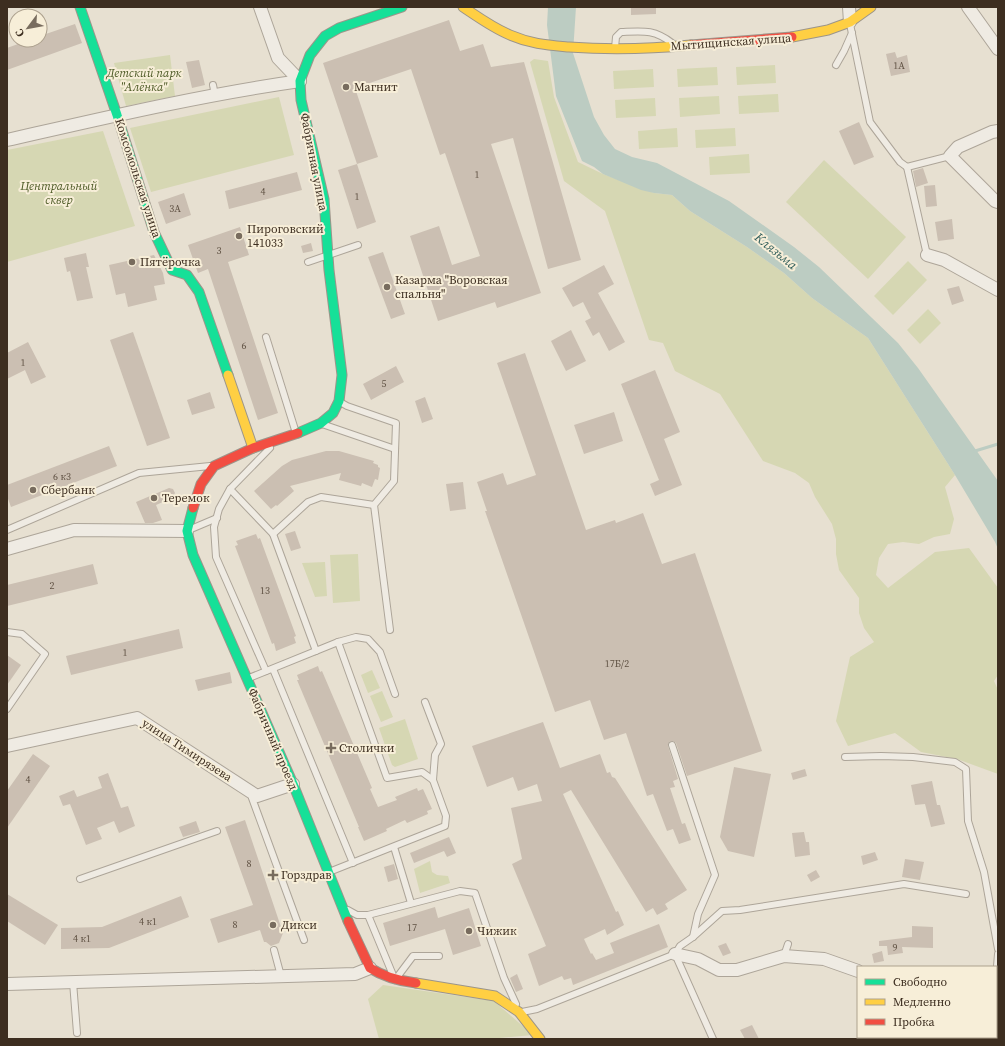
<svg xmlns="http://www.w3.org/2000/svg" width="1005" height="1046" viewBox="0 0 1005 1046" font-family="'Source Serif 4',serif">
	<style>
		.green { fill: #d6d7b3 }
		.water { fill: #bcccc2 }
		.lines { fill: none; stroke-linecap: round; stroke-linejoin: round }
		.stream { stroke: #bcccc2; stroke-width: 3 }
		.building { fill: #cbbfb2 }
		.lane-casing { stroke: #ada599; stroke-width: 8 }
		.street-casing { stroke: #ada599; stroke-width: 14 }
		.fast-casing { stroke: #9c958a; stroke-width: 11 }
		.slow-casing { stroke: #9c958a; stroke-width: 11 }
		.jam-casing { stroke: #9c958a; stroke-width: 11 }
		.lane { stroke: #efebe3; stroke-width: 6 }
		.street { stroke: #efebe3; stroke-width: 12 }
		.fast { stroke: #16e098; stroke-width: 9 }
		.slow { stroke: #ffcf43; stroke-width: 9 }
		.jam { stroke: #f24e42; stroke-width: 9 }
		.poi-dot { fill: #786c5e; stroke: #f7eed8; stroke-width: 1.5 }
		.labels { text-anchor: middle; dominant-baseline: central; stroke-width: 4; stroke-linejoin: round; paint-order: stroke }
		.number-label { font-size: 10px; fill: #605244 }
		.street-label { font-size: 12px; fill: #3d2e20; stroke: #f7eed8 }
		.park-label { font-size: 12px; font-style: italic; fill: #4d5a26; stroke: #f7eed8 }
		.poi-label { font-size: 12px; fill: #3d2e20; stroke: #f7eed8; text-anchor: start }
		.water-label { font-size: 13px; font-style: italic; fill: #2f5d5a; stroke: #f7eed8 }
	</style>
	<rect width="100%" height="100%" fill="#e7e0d1"/>
	<g class="green">
		<path d="M170,55L175,96L126,106L114,63Z"/>
		<path d="M534,59L548,61L554,97L578,162L603,174L654,193L672,195L690,211L747,247L784,273L812,298L868,338L955,475L945,487L954,519L950,534L934,537L919,544L903,542L888,544L879,558L876,575L888,588L935,552L969,548L998,588V675L994,681L998,690V774L957,759L921,752L895,733L848,746L836,721L850,657L874,642L864,628L859,613V598L839,570L836,554V539L832,524L815,497L809,483L795,473L763,461L720,394L675,371L663,343L649,340L605,211L564,181L530,62Z"/>
		<path d="M775,65L776,83L737,85L736,67Z"/>
		<path d="M717,67L718,85L678,87L677,69Z"/>
		<path d="M653,69L654,87L614,89L613,71Z"/>
		<path d="M778,94L779,112L739,114L738,96Z"/>
		<path d="M719,96L720,114L680,117L679,98Z"/>
		<path d="M279,97L294,155L151,192L130,128Z"/>
		<path d="M655,98L656,116L616,118L615,100Z"/>
		<path d="M677,128L678,147L639,149L638,131Z"/>
		<path d="M735,128L736,146L696,148L695,130Z"/>
		<path d="M103,131L135,226L7,262V150Z"/>
		<path d="M749,154L750,173L710,175L709,157Z"/>
		<path d="M824,160L906,237L868,279L786,202Z"/>
		<path d="M908,261L927,280L893,315L874,296Z"/>
		<path d="M928,309L941,323L920,344L907,330Z"/>
		<path d="M358,554L360,601L333,603L330,555Z"/>
		<path d="M325,562L327,596L315,597L302,563Z"/>
		<path d="M372,670L380,688L368,693L361,675Z"/>
		<path d="M382,691L393,717L381,722L370,696Z"/>
		<path d="M405,719L418,759L395,767L392,765L379,728Z"/>
		<path d="M430,861L432,872L437,875L448,876L450,883L420,893L414,869Z"/>
		<path d="M383,985L494,1001L533,1035L488,1039H379L368,999Z"/>
	</g>
	<path class="water" d="M548,7H576L573,53L594,117L604,135L615,149L632,157L657,163L729,201L794,247L819,267L898,343L918,368L998,481V549L995,542L955,475L868,338L812,298L784,273L747,247L690,211L672,195L654,193L641,190L603,174L594,167L582,161L556,96L547,25Z"/>
	<g class="lines">
		<path class="stream" d="M975,451L998,444"/>
	</g>
	<g class="building">
		<path d="M631,7H656V14L631,15Z"/>
		<path d="M449,20L460,51L483,44L491,67L524,62L581,260L548,269L513,138L491,144L541,293L497,308L495,302L438,321L410,236L439,226L452,265L480,256L445,153L440,155L411,69L355,88L378,157L357,164L323,63Z"/>
		<path d="M75,24L82,43L7,70V48L29,40H40V36Z"/>
		<path d="M895,52L897,58L907,55L910,72L891,76L886,54Z"/>
		<path d="M199,60L205,85L192,88L186,62Z"/>
		<path d="M859,122L874,157L854,165L839,131Z"/>
		<path d="M357,164L376,222L357,229L338,170Z"/>
		<path d="M923,168L928,183L916,187L913,171Z"/>
		<path d="M297,172L302,190L229,209L225,191Z"/>
		<path d="M935,185L937,206L926,207L924,186Z"/>
		<path d="M184,193L191,215L166,224L158,202Z"/>
		<path d="M952,219L954,239L938,241L935,222Z"/>
		<path d="M240,227L249,255L228,262L278,413L258,420L208,269L198,273L188,245Z"/>
		<path d="M311,243L313,251L303,253L301,246Z"/>
		<path d="M383,252L405,314L391,319L368,257Z"/>
		<path d="M86,253L89,267H86L93,298L77,301L70,271L67,272L64,258Z"/>
		<path d="M154,255L163,273L165,284L154,286L157,300L128,307L125,293L116,295L109,265Z"/>
		<path d="M604,265L614,284L598,293L625,342L609,351L599,332L593,336L585,321L591,318L583,302L573,307L562,288Z"/>
		<path d="M959,286L964,301L952,305L947,289Z"/>
		<path d="M571,330L586,361L566,371L551,341Z"/>
		<path d="M133,332L170,438L147,446L110,340Z"/>
		<path d="M28,342L46,377L31,384L25,370L7,379V353Z"/>
		<path d="M525,353L586,530L615,520L616,523L643,513L662,564L695,553L762,751L687,776L676,743L673,741L669,742L668,746L678,779L673,781L675,787L670,788L682,824L685,823L691,840L679,844L673,829L667,831L653,794L647,796L626,733L604,740L590,700L555,712L485,511H487L477,482L503,473L507,485L536,475L497,363Z"/>
		<path d="M396,366L404,382L371,400L363,384Z"/>
		<path d="M655,370L680,432L664,439L682,485L655,496L650,484L659,480L621,384Z"/>
		<path d="M210,392L215,408L192,415L187,400Z"/>
		<path d="M425,397L433,419L422,423L415,401Z"/>
		<path d="M614,412L623,441L584,454L574,425Z"/>
		<path d="M109,446L117,466L11,507L7,496V485Z"/>
		<path d="M326,451H339L374,461L373,463L378,465V467L380,468L378,480L375,479L372,487L362,483L361,486L339,480L341,473L290,486L294,491L277,506L276,505L271,509L254,491L282,466L292,460Z"/>
		<path d="M463,482L466,509L450,511L446,484Z"/>
		<path d="M169,488L173,489L175,493L172,498L156,505L162,520L153,523H145L136,502Z"/>
		<path d="M295,531L301,548L291,551L285,534Z"/>
		<path d="M256,534L258,539L260,538L296,636L294,637L296,643L276,651L274,643L272,644L235,546L238,545L236,541Z"/>
		<path d="M93,564L98,584L7,606V585Z"/>
		<path d="M179,629L183,648L71,675L66,656Z"/>
		<path d="M7,655L21,665L7,685Z"/>
		<path d="M318,666L320,672L322,671L372,788L370,789L378,807L397,800L395,797L417,788L418,791L423,789L432,809L427,811L428,814L407,823L405,820L386,829L387,831L364,841L358,827H359L297,680H299L297,675Z"/>
		<path d="M230,672L232,683L198,691L195,680Z"/>
		<path d="M543,722L560,768L600,754L607,773L610,772L612,777L615,778L687,890L665,904L668,909L657,915L653,908L646,912L571,790L563,794L616,912L618,911L624,925L607,935L605,929L584,939L591,954L592,953L596,960L614,953L610,943L659,924L668,947L573,985L571,978L564,980L562,976L539,986L528,954L546,946L512,864L522,859L511,808L542,801L537,784L518,791L513,777L487,787L472,746Z"/>
		<path d="M33,754L50,766L7,828V791Z"/>
		<path d="M734,767L771,774L754,857L728,851L720,837Z"/>
		<path d="M805,769L807,776L793,780L791,773Z"/>
		<path d="M108,773L121,808L128,806L135,826L119,833L114,821L97,828L102,839L86,845L70,804L63,806L59,796L74,790L77,797L102,788L98,777Z"/>
		<path d="M932,781L937,805H940L945,824L931,827L925,804L915,805L911,785Z"/>
		<path d="M245,820L283,933L279,943L271,946L266,942H264L260,930L218,943L210,919L253,905L225,827Z"/>
		<path d="M196,821L200,832L183,837L179,827Z"/>
		<path d="M804,832L806,842H809L810,855L795,857L792,833Z"/>
		<path d="M449,837L456,853L447,857L444,851L414,863L410,853Z"/>
		<path d="M875,852L878,860L863,865L861,856Z"/>
		<path d="M905,859L924,862L920,880L902,877Z"/>
		<path d="M394,864L398,879L388,882L384,867Z"/>
		<path d="M816,870L820,877L811,882L807,875Z"/>
		<path d="M7,894L58,925L45,945L7,921Z"/>
		<path d="M181,896L189,917L109,948L61,949V928L102,927Z"/>
		<path d="M435,907L438,918L469,908L481,946L453,955L445,929L390,946L383,923Z"/>
		<path d="M912,926L933,927V948L902,947L903,953L888,955L887,946H879V941L912,937Z"/>
		<path d="M726,943L731,953L723,956L718,946Z"/>
		<path d="M882,951L884,961L874,963L872,954Z"/>
		<path d="M517,974L523,989L516,992L510,978Z"/>
		<path d="M752,1025L759,1039H745L740,1030Z"/>
	</g>
	<g class="lines">
		<defs>
			<g id="lane">
				<path d="M850,24L870,122L900,162L907,167"/>
				<path d="M615,48L616,37L621,32C643,31 654,29 672,43"/>
				<path d="M836,65L844,51L852,33"/>
				<path d="M213,85L215,95"/>
				<path d="M907,167L927,255"/>
				<path d="M907,167L950,156"/>
				<path d="M308,262L358,245"/>
				<path d="M266,337L296,433"/>
				<path d="M340,402L347,406L396,423L394,481L374,505L390,630"/>
				<path d="M322,424L395,449"/>
				<path d="M270,448L230,489L273,534L316,651"/>
				<path d="M230,489L219,509L214,527L216,557L266,671"/>
				<path d="M191,529L217,518"/>
				<path d="M7,530L139,473L210,466"/>
				<path d="M273,534L308,502L321,497L374,505"/>
				<path d="M7,632L22,634L45,654L7,709"/>
				<path d="M338,642L356,637L368,639L380,652L395,694"/>
				<path d="M273,669L353,863"/>
				<path d="M249,678L338,642L387,778L422,772L433,780L446,816L445,826L329,872"/>
				<path d="M425,702L441,744L435,755L433,780"/>
				<path d="M672,745L715,875L698,914L693,937"/>
				<path d="M845,757L881,756L913,757L955,762L966,769L968,821L984,872L998,949"/>
				<path d="M252,798L304,940"/>
				<path d="M394,847L411,903"/>
				<path d="M80,879L217,831"/>
				<path d="M348,910L357,915H368L395,980L413,956H439"/>
				<path d="M368,915L460,891L475,893L504,978L516,1004"/>
				<path d="M274,950L281,976"/>
				<path d="M675,954L713,1039"/>
				<path d="M784,956L788,944"/>
				<path d="M996,978L998,954"/>
				<path d="M73,982L77,1033"/>
				<path d="M522,1012L537,1009L675,954L680,946L693,937L722,911L740,910L904,884L966,894"/>
			</g>
			<g id="street">
				<path d="M260,7L278,58L300,81"/>
				<path d="M849,7L850,22"/>
				<path d="M968,7L998,49"/>
				<path d="M998,131L992,132L958,147L950,156L995,201L998,202"/>
				<path d="M7,140C104,118 201,95 300,81"/>
				<path d="M927,255L944,260L998,290"/>
				<path d="M7,549L74,530L187,531"/>
				<path d="M7,746L137,718L257,796L293,784"/>
				<path d="M675,954L698,959L719,970H737L784,956L824,959L858,971"/>
				<path d="M7,984L355,974L370,968"/>
				<path d="M996,1034L998,1035"/>
				<path d="M921,1039L923,1037"/>
			</g>
			<g id="fast">
				<path d="M80,7L117,115L154,232L172,270L187,275L199,292L228,375"/>
				<path d="M298,433L321,423L333,413L339,401L342,375L329,270L324,199L301,100L300,81L310,55L325,36L339,28L402,7"/>
				<path d="M193,508L187,531L193,555L293,784L348,921"/>
			</g>
			<g id="slow">
				<path d="M463,7C478,17 493,28 510,35C531,44 547,45 569,47C610,50 650,49 691,45"/>
				<path d="M792,37L828,30L850,22L871,7"/>
				<path d="M228,375L253,448"/>
				<path d="M416,983L495,996L519,1012L540,1039"/>
			</g>
			<g id="jam">
				<path d="M691,45L792,37"/>
				<path d="M193,508L201,484L214,466L253,448L298,433"/>
				<path d="M348,921L370,968C384,977 399,981 416,983"/>
			</g>
		</defs>
		<use href="#lane" class="lane-casing"/>
		<use href="#street" class="street-casing"/>
		<use href="#fast" class="fast-casing"/>
		<use href="#slow" class="slow-casing"/>
		<use href="#jam" class="jam-casing"/>
		<use href="#lane" class="lane"/>
		<use href="#street" class="street"/>
		<use href="#fast" class="fast"/>
		<use href="#slow" class="slow"/>
		<use href="#jam" class="jam"/>
	</g>
	<g class="poi-dot">
		<circle cx="346" cy="87" r="4"/>
		<circle cx="239" cy="236" r="4"/>
		<circle cx="132" cy="262" r="4"/>
		<circle cx="387" cy="287" r="4"/>
		<circle cx="33" cy="490" r="4"/>
		<circle cx="154" cy="498" r="4"/>
		<path d="M329 742h4v4h4v4h-4v4h-4v-4h-4v-4h4z"/>
		<path d="M271 869h4v4h4v4h-4v4h-4v-4h-4v-4h4z"/>
		<circle cx="273" cy="925" r="4"/>
		<circle cx="469" cy="931" r="4"/>
	</g>
	<g class="labels">
		<g class="number-label">
			<text x="899" y="65">1А</text>
			<text x="477" y="174">1</text>
			<text x="263" y="191">4</text>
			<text x="357" y="196">1</text>
			<text x="175" y="208">3А</text>
			<text x="219" y="250">3</text>
			<text x="244" y="345">6</text>
			<text x="23" y="362">1</text>
			<text x="384" y="383">5</text>
			<text x="62" y="476">6 к3</text>
			<text x="52" y="585">2</text>
			<text x="265" y="590">13</text>
			<text x="125" y="652">1</text>
			<text x="617" y="663">17Б/2</text>
			<text x="28" y="779">4</text>
			<text x="249" y="863">8</text>
			<text x="148" y="921">4 к1</text>
			<text x="235" y="924">8</text>
			<text x="412" y="927">17</text>
			<text x="82" y="938">4 к1</text>
			<text x="895" y="947">9</text>
		</g>
		<g class="street-label">
			<text transform="translate(731 42) rotate(-4)">Мытищинская улица</text>
			<text transform="translate(314 162) rotate(79)">Фабричная улица</text>
			<text transform="translate(138 178) rotate(72)">Комсомольская улица</text>
			<text transform="translate(273 739) rotate(67)">Фабричный проезд</text>
			<text transform="translate(187 750) rotate(33)">улица Тимирязева</text>
		</g>
		<g class="park-label">
			<text x="144" y="73">Детский парк<tspan x="144" dy="14">"Алёнка"</tspan></text>
			<text x="59" y="186">Центральный<tspan x="59" dy="14">сквер</tspan></text>
		</g>
		<g class="poi-label">
			<text x="354" y="87">Магнит</text>
			<text x="247" y="229">Пироговский<tspan x="247" dy="14">141033</tspan></text>
			<text x="140" y="262">Пятёрочка</text>
			<text x="395" y="280">Казарма "Воровская<tspan x="395" dy="14">спальня"</tspan></text>
			<text x="41" y="490">Сбербанк</text>
			<text x="162" y="498">Теремок</text>
			<text x="339" y="748">Столички</text>
			<text x="281" y="875">Горздрав</text>
			<text x="281" y="925">Дикси</text>
			<text x="477" y="931">Чижик</text>
		</g>
		<g class="water-label">
			<text transform="translate(776 251) rotate(39)">Клязьма</text>
		</g>
	</g>
	<rect width="1005" height="1046" fill="none" stroke="#3d2e20" stroke-width="16"/>
	<rect x="857" y="966" width="140" height="72" fill="#f7eed8" stroke="#ada18e"/>
	<rect x="865" y="979" width="20" height="6" fill="#16e098" stroke="#ada18e"/>
	<text x="893" y="986" font-size="12" fill="#3d2e20">Свободно</text>
	<rect x="865" y="999" width="20" height="6" fill="#ffcf43" stroke="#ada18e"/>
	<text x="893" y="1006" font-size="12" fill="#3d2e20">Медленно</text>
	<rect x="865" y="1019" width="20" height="6" fill="#f24e42" stroke="#ada18e"/>
	<text x="893" y="1026" font-size="12" fill="#3d2e20">Пробка</text>
	<g transform="translate(28 28) rotate(238)"><circle r="19" fill="#f7eed8" stroke="#ada18e"/>
	<path d="M0-3L7 15L0 10L-7 15Z" fill="#786c5e"/>
	<text y="-6" font-size="11" font-weight="bold" text-anchor="middle" fill="#3d2e20">С</text>
	</g>
</svg>
